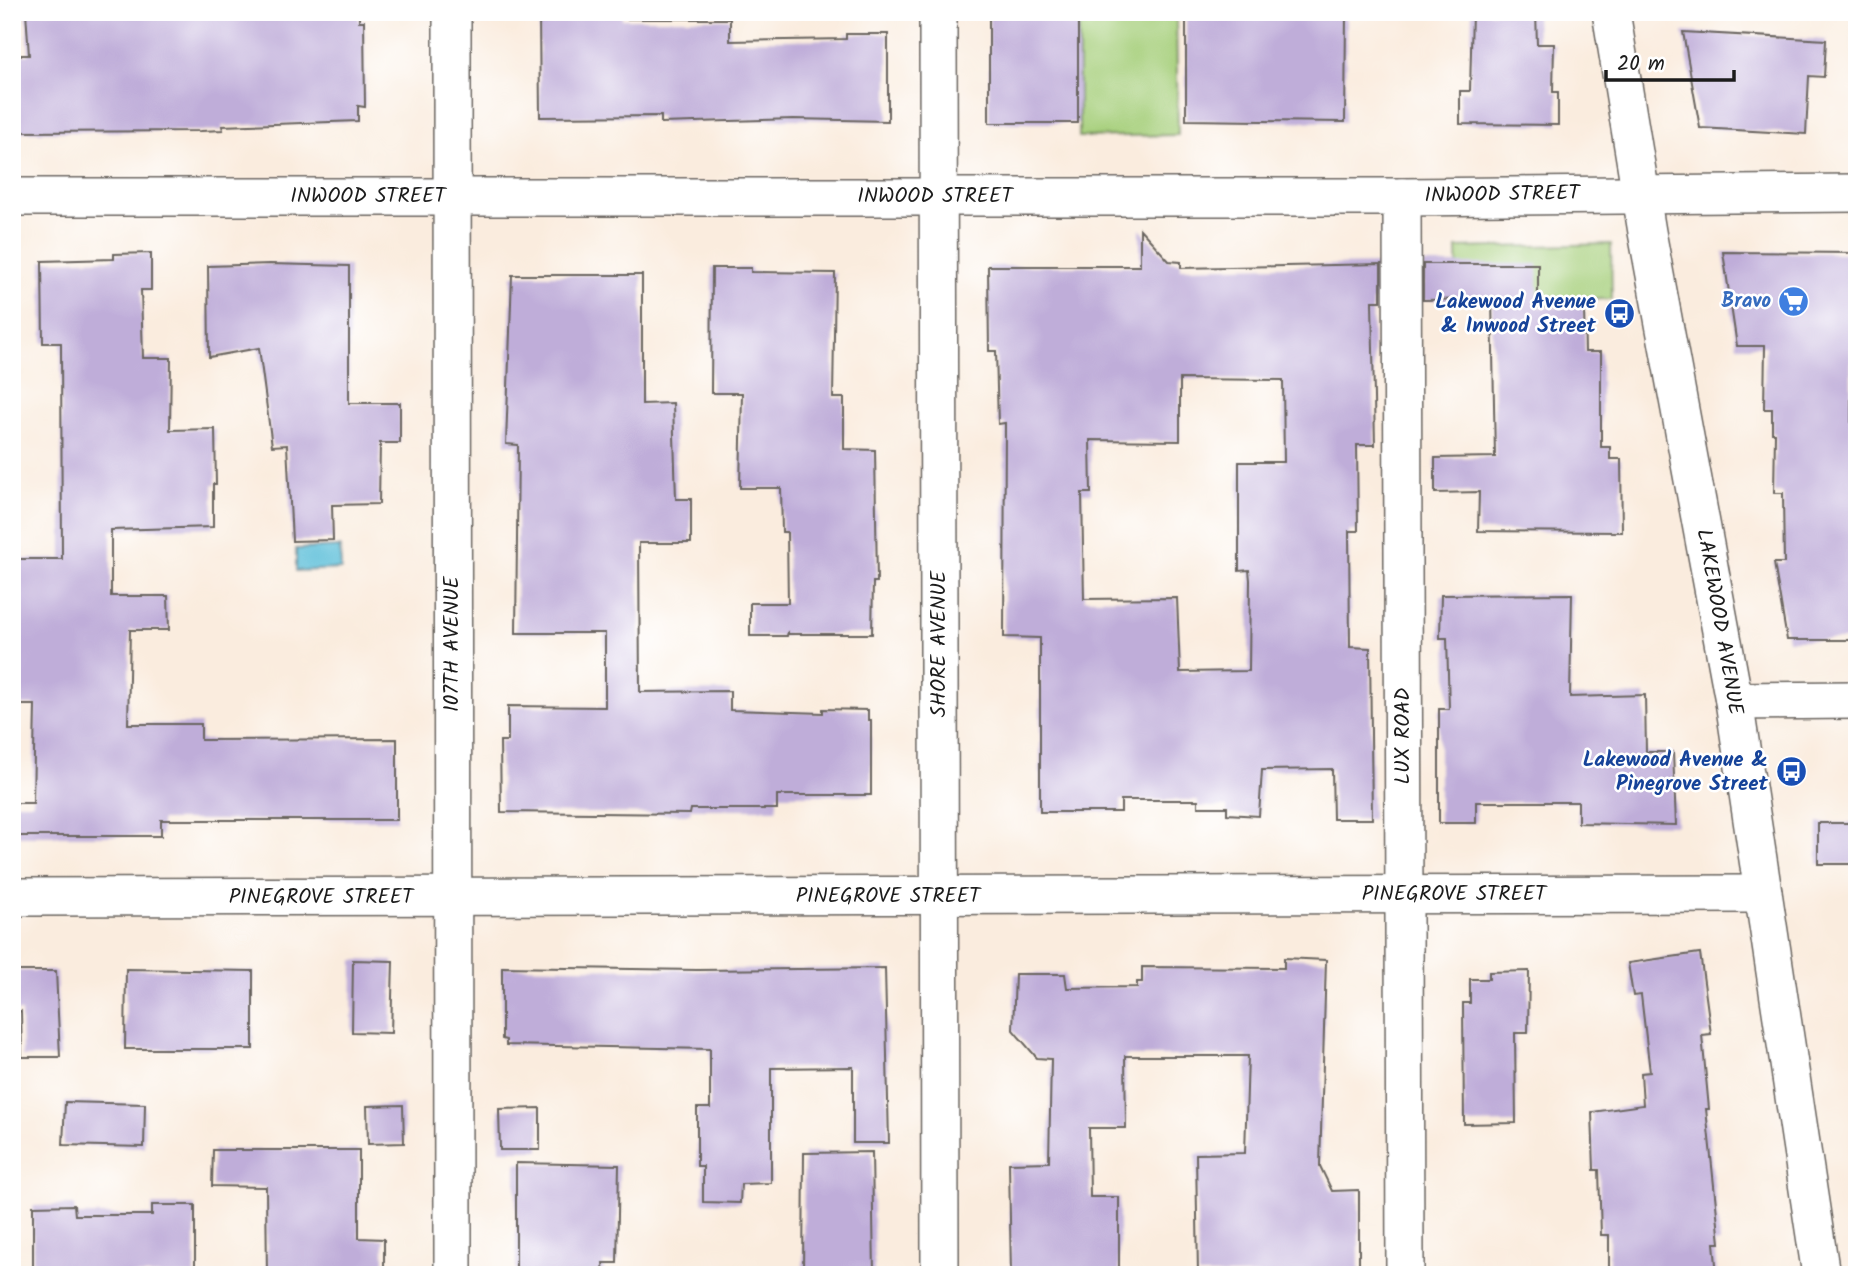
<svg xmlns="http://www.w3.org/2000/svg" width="1869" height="1287" viewBox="0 0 1869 1287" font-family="Kalam,sans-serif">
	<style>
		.green { fill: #a6cf7a; stroke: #61764b; stroke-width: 2 }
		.water { fill: #59bdd8; stroke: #3a6c7a; stroke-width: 2 }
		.building { fill: #bfadd9; fill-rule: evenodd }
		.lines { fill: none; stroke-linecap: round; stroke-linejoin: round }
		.minor-casing { stroke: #6a6560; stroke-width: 40 }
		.minor { stroke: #fff; stroke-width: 37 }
		.labels { text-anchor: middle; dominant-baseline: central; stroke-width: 5; stroke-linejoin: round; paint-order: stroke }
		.street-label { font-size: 21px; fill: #1c1c1c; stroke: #fff }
		.shop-label { font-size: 21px; font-weight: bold; fill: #366cbe; stroke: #fff; text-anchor: end }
		.transit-label { font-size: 21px; font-weight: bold; fill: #164399; stroke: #fff; text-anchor: end }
	</style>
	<rect width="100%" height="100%" fill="#fff"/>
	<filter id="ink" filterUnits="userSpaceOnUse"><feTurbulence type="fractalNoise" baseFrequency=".0143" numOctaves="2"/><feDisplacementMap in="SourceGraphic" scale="14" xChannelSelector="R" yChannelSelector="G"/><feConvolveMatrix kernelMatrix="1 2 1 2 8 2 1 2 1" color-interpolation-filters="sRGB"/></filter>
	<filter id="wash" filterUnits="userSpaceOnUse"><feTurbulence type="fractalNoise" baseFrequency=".00686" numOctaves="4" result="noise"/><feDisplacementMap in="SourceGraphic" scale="28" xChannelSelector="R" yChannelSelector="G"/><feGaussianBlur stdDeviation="1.57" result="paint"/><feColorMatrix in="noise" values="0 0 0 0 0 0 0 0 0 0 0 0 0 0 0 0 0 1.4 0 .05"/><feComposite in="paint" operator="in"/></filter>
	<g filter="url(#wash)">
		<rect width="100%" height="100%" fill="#faecde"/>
		<g class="green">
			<path d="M1079,12H1176L1178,135L1079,137Z"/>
			<path d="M1611,244L1612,299L1458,302L1457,248Z"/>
		</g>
		<path class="water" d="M340,547L341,569L296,571V549Z"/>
		<g id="blocks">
			<g class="building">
				<path d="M26,12H359V21H364L365,107L358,106V121L222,126L223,130L201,131L18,132V55H29Z"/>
				<path d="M539,12H622V19H730V41L846,39V34H888V121L793,119L661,123V116L540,117Z"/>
				<path d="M1304,12H1346L1345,122L1186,120V17H1304Z"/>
				<path d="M1472,12H1536L1537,44H1554L1553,92H1558V125L1460,124V91H1470Z"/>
				<path d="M1041,15H1078V123H989V16Z"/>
				<path d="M1683,32L1826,40L1824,77L1809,76L1806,134L1700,128Z"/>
				<path d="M1140,229L1169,261L1181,262V268L1381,264V301H1372L1375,445H1357L1358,531H1349L1350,647L1370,648L1372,819H1333L1332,769L1262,770L1259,816L1227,814V807H1198V800H1121V812H1040V638L1004,637L1005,423L998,424L996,351H989L988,266H1140ZM1180,379L1283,380L1284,462H1239V571L1249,570L1250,580L1249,671L1180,672L1177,598L1084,599L1082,493H1091L1090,440L1180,441Z"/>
				<path d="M1723,252L1857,253V346H1851V452H1857V640H1787L1774,563H1784L1783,493H1774L1775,433H1772V409H1764L1765,346H1737Z"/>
				<path d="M151,253V290H141L143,358H171L170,430L215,429L216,484H213V527L111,530V596H168L169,630H130L128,724H201V740L397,739V820H161V836H14L15,803H33L35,705H15L17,559H62L61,343H43L42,261L114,259V254Z"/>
				<path d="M270,264L349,266V403H400V443H380L379,504L332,505L333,540L292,541L287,445L272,446L259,348L209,357L208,266Z"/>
				<path d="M1423,264H1538V307L1584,308L1585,352H1601V447H1610V459H1621L1622,532L1478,531L1479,492L1435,493V458L1495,457L1492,299L1423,300Z"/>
				<path d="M712,268H751V272L835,273L833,398H844V449L875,450L877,582H873L872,634H788V631L787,636H750V603H788L787,532H782L781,488H740L742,393H711Z"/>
				<path d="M512,275H642V404L673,403L676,499H691V543H639L640,692L730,691V710L823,713V709L868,710V720H871V795H777V809H691L690,814L501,812L500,741H508V706L605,707V633H516L518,445L506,444Z"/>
				<path d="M1572,594L1570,697L1645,695L1646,752H1673L1676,825L1578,823V802H1476V823H1439V709H1449L1447,638H1440L1441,595Z"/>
				<rect x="1818" y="823" width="39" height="41"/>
				<path d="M1700,953L1711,1034L1702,1035L1709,1109H1706L1720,1243H1714L1717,1275H1609V1235H1601L1599,1170H1594L1592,1112L1643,1105L1641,1073L1650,1072L1641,995L1633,996L1628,963Z"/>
				<path d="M1284,958L1326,960L1320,1166L1332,1191L1359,1190V1275H1198L1196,1154L1245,1153L1248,1056H1125L1126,1128H1089L1090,1197H1119V1275H1011L1009,1163L1049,1162L1051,1059L1037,1058L1013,1030L1015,974H1065L1067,988L1137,987V982H1142V967L1284,968Z"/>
				<path d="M353,960L393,961L391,1033L352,1032Z"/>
				<path d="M502,967L697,970L885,968L889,1143H853V1067L771,1068V1183L741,1184L740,1203L703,1202V1166H697V1108H710V1049L506,1045V1040L502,1039Z"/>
				<path d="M126,969L253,971V1049H125Z"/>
				<path d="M15,971H56L60,1057H22L21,1011L15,1012Z"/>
				<path d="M1529,971L1528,1033H1515L1516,1123L1464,1124L1463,1003H1470V979H1489V972Z"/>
				<path d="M65,1102L145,1104L144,1147L63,1145Z"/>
				<path d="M403,1105L404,1143L368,1144L367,1106Z"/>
				<path d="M540,1108V1150H500L499,1109Z"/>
				<path d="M213,1150H359V1238L384,1239V1275H267L266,1187L212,1186Z"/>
				<path d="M872,1152L874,1275H803L804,1153Z"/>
				<path d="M516,1163L619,1165L617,1263H603L604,1275H516Z"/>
				<path d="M74,1205L75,1215H152V1205H195V1275H33V1206Z"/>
			</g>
		</g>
	</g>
	<g filter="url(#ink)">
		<use href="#blocks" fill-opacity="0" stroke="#6a6560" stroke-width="2"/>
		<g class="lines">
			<defs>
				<g id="minor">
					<path d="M452,12L453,1275"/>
					<path d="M938,12L940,1275"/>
					<path d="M1611,12L1647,232L1734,701L1821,1275"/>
					<path d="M12,197H1402L1857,193"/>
					<path d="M1402,197L1405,1275"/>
					<path d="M1734,701L1857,700"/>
					<path d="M12,897L1763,894"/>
				</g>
			</defs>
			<use href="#minor" class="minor-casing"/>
			<use href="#minor" class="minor"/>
		</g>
	</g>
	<defs>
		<symbol id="supermarket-disc" viewBox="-11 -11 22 22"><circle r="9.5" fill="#3f7fe0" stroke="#fff"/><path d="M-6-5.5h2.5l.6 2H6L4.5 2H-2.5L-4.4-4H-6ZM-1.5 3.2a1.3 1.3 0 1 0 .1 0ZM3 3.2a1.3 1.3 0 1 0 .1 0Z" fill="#fff"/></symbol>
		<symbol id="bus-disc" viewBox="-11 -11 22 22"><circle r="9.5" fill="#1a4fb4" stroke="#fff"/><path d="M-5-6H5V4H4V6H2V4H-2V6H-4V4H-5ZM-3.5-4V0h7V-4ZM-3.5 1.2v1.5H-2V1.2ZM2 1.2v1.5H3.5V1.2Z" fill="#fff"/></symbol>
	</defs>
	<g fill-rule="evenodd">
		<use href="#supermarket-disc" x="1776" y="284" width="35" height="35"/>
		<use href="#bus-disc" x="1602" y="296" width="35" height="35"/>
		<use href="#bus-disc" x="1774" y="754" width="35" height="35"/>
	</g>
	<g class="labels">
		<g class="street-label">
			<text transform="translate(1502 195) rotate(-1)">INWOOD STREET</text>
			<text x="368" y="196">INWOOD STREET</text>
			<text x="935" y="196">INWOOD STREET</text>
			<text transform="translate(1719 622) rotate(80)">LAKEWOOD AVENUE</text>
			<text transform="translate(452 644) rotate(-90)">107TH AVENUE</text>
			<text transform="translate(939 644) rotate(-90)">SHORE AVENUE</text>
			<text transform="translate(1403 736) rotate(-90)">LUX ROAD</text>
			<text x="1454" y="894">PINEGROVE STREET</text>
			<text x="888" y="896">PINEGROVE STREET</text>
			<text x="321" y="897">PINEGROVE STREET</text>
		</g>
		<g class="shop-label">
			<text x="1771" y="301">Bravo</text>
		</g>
		<g class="transit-label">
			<text x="1596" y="302">Lakewood Avenue<tspan x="1596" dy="24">&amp; Inwood Street</tspan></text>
			<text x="1768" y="760">Lakewood Avenue &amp;<tspan x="1768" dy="24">Pinegrove Street</tspan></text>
		</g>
	</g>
	<rect width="1869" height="1287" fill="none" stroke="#fff" stroke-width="42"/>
	<path d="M1606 70v10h128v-10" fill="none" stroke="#1c1c1c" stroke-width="3.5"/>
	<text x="1617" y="70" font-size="21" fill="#1c1c1c" stroke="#ffffff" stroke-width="5" paint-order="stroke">20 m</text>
</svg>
